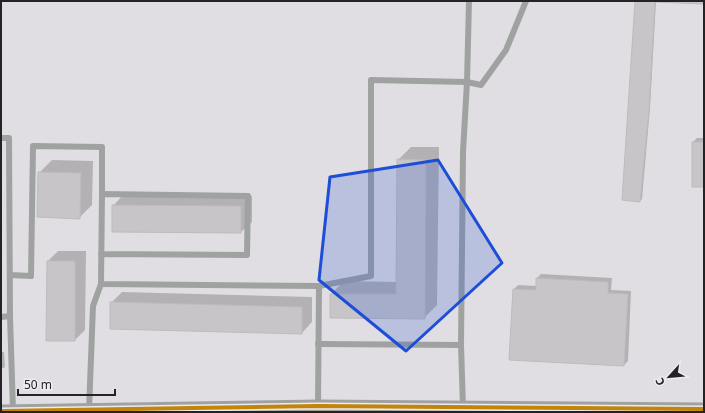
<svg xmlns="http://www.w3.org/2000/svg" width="705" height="413" viewBox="0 0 705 413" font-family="'Noto Sans',sans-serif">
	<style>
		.shadow { fill: #0003 }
		.building { fill: #c7c5c8; stroke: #bdbbbe }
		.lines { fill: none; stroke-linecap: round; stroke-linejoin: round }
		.service { stroke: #a0a2a2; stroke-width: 6 }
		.minor { stroke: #a0a2a2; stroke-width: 13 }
		.bus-1-casing { stroke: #eeeaf1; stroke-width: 7 }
		.bus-1 { stroke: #c28509; stroke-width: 4 }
		.marked { fill: #1d4ed8; fill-opacity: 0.2; stroke: #1d4ed8; stroke-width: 3; stroke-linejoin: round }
	</style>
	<rect width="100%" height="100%" fill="#e0dee2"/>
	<g class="shadow">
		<path d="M636,1H704V3L656,1L650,108L642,199L640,201Z"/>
		<path d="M697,138H704V186H693V142Z"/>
		<path d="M411,147H439L437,305L424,318L331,317V294L344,281L397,282L398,160Z"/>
		<path d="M52,160L93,161L92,205L79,218L39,173Z"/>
		<path d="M123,195L252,196V222L241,232L113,231V206Z"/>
		<path d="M58,251H86L85,330L75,340L48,261Z"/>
		<path d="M541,274L612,278L611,290L631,291L628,361L624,365L514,289L518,285L537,286V278Z"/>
		<path d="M122,292L312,297V322L302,333L111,303Z"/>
		<path d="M1,352H4L5,366L4,368H1Z"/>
	</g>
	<g class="building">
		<path d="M635,1H704V4L655,2L649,110L640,202L622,200Z"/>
		<rect x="692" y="142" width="12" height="45"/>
		<path d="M397,159L426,160L425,319L330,318V294H396Z"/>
		<path d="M38,172L81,173L80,219L37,217Z"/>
		<path d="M112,205L241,206V233L112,232Z"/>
		<path d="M47,261H75V341H46Z"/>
		<path d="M536,278L608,282V293L628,294L624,366L509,360L513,289L536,290Z"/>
		<path d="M110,302L302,307V334L110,329Z"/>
	</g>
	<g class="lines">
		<g class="service">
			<path d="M1,138H9L10,316L13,411"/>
			<path d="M101,254L247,255L248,196L102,194L101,284L319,286L371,276V80L467,82L481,85L506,50L526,1"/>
			<path d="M10,275L31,276L33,146L102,147V194"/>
			<path d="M1,317L10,316"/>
			<path d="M318,344L461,345"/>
			<path d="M318,406L319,286"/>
			<path d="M463,408L461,345L463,152L467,82L469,1"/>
			<path d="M89,410L93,306L101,284"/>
		</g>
		<path class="minor" d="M1,411L318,406L704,409"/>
		<defs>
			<path id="bus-1" d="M1,411L318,406L704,409"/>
		</defs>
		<use href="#bus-1" class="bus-1-casing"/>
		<use href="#bus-1" class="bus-1"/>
	</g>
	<path class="marked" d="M438,160L502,263L406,351L319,280L330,177Z"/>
	<rect width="705" height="413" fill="none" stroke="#232224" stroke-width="4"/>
	<g transform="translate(669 377) rotate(243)" stroke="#eeeaf1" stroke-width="3" paint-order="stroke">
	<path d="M0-3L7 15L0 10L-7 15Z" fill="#232224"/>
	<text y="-6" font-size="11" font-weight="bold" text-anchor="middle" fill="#232224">С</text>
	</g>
	<path d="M18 389v6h97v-6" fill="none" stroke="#232224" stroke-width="2"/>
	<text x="24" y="389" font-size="12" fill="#232224" stroke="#eeeaf1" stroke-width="3" paint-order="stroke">50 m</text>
</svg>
